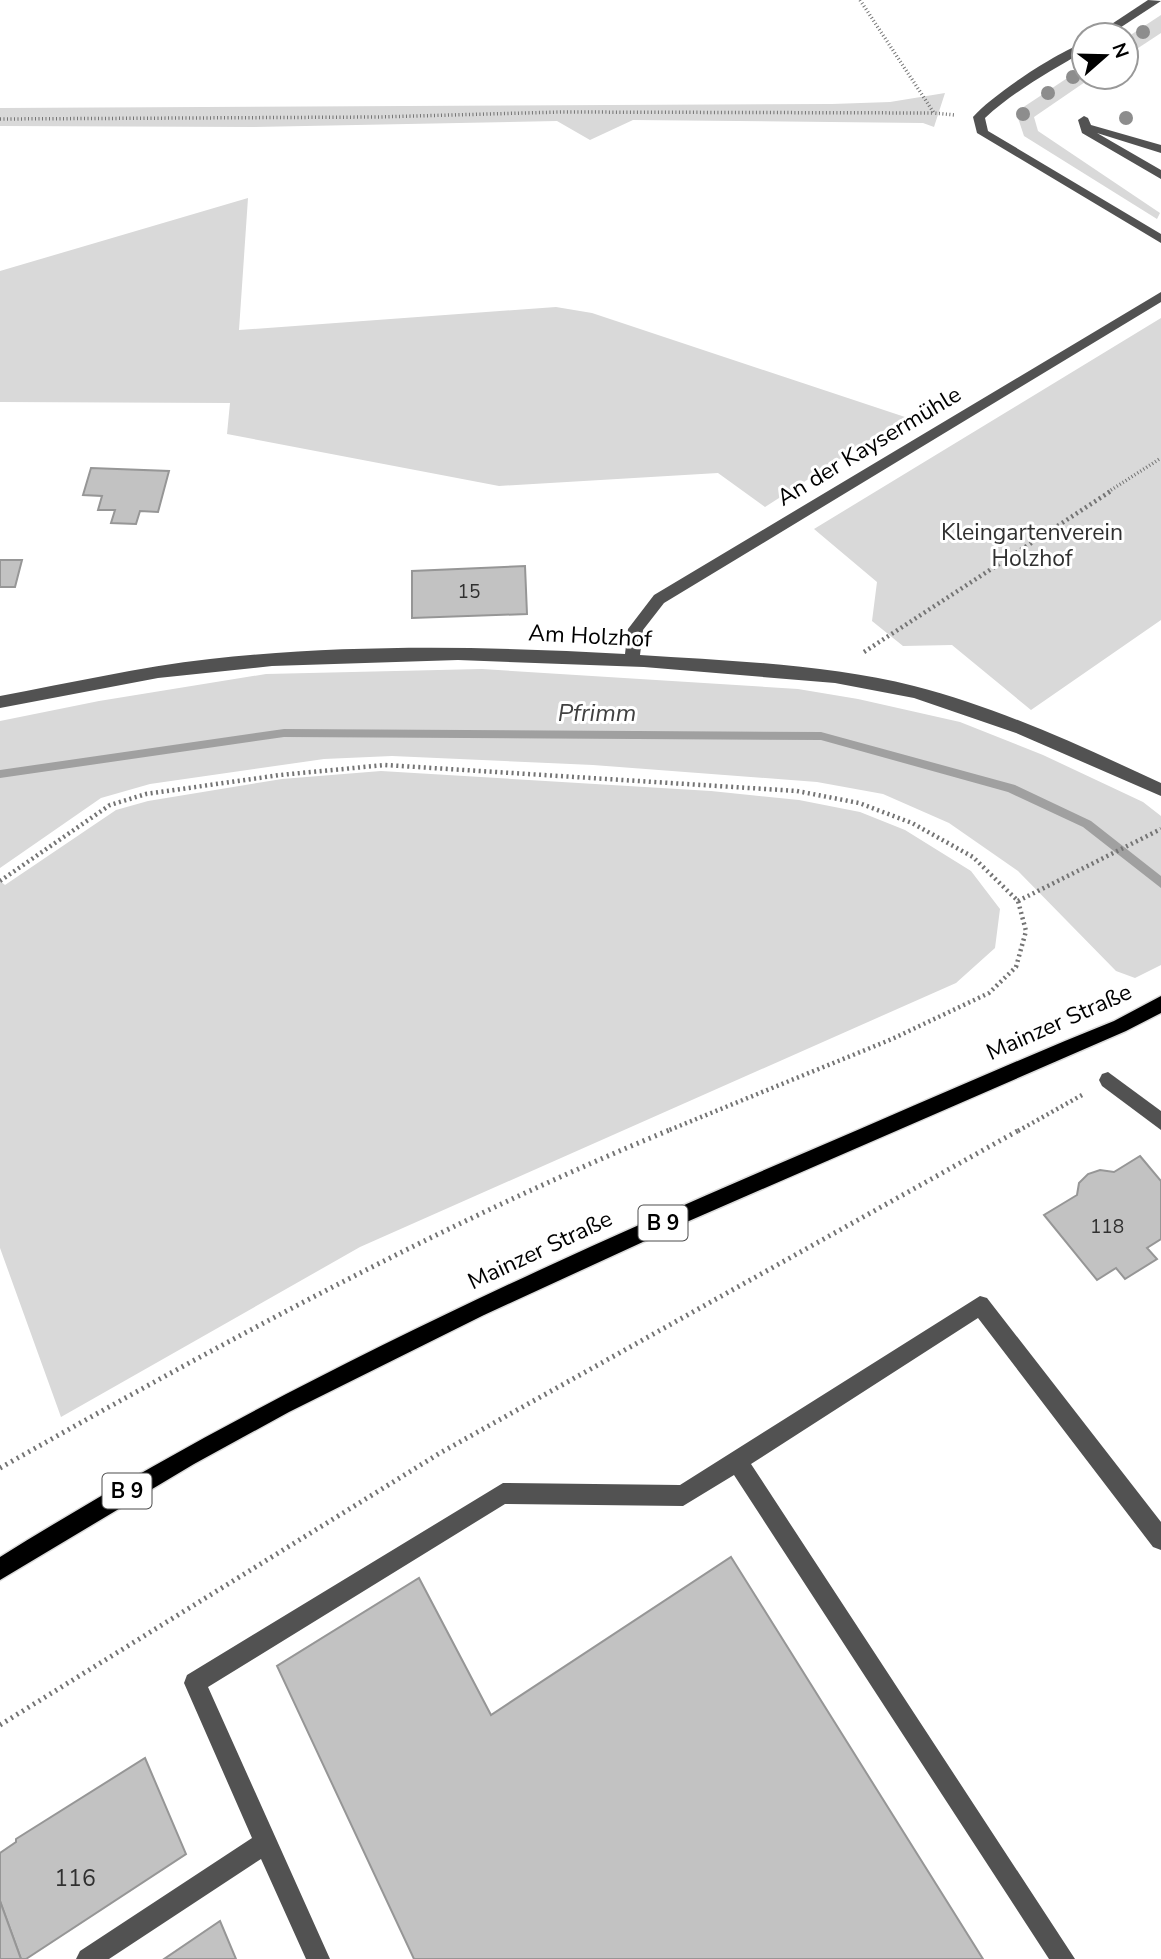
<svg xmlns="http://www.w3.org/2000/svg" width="1161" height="1959" viewBox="0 0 1161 1959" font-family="'Nunito Sans',sans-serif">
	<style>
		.green { fill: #d9d9d9 }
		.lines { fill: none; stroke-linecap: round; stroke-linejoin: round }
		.stream { fill: #a0a0a0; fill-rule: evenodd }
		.building { fill: #c2c2c2; stroke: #969696; stroke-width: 2 }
		.major-casing { stroke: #dbdbdb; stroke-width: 3 }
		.path-far2 { stroke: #747474; stroke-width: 3.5; stroke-dasharray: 1 2.5; stroke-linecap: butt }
		.path-far1 { stroke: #747474; stroke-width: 4.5; stroke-dasharray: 2 3.5; stroke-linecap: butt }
		.path { stroke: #747474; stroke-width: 5; stroke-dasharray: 2 4.5; stroke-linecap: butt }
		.minor { fill: #525252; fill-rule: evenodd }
		.major { fill: #000; fill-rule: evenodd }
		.tree { fill: #8d8d8d }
		.labels { text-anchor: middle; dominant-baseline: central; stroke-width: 6; stroke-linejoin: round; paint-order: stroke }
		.number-label { font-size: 19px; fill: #303030 }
		.shield { fill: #fff; stroke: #4c4c4c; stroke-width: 2 }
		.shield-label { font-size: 21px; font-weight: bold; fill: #000 }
		.street-label { font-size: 23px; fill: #000; stroke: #fff }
		.park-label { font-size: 23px; fill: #303030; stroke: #fff }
		.near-number-label { font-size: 23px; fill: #303030 }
		.water-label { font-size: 24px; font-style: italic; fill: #414141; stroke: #fff }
	</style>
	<rect width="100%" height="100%" fill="#fff"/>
	<g class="green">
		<path d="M1161,15V33L1126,56V38Z"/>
		<path d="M1084,67V77H1095L1108,84L1102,87L1088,80L1034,117L1038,131L1160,213L1157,219L1024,136L1016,112Z"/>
		<path d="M945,93L934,127L923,123L633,120L590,140L557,121L254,127L0,126V108L832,104L890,102Z"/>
		<path d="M248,198L239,330L556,307L592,313L905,417L765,507L718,473L499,486L227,434L230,403L0,402V271Z"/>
		<path d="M1161,318V620L1031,710L952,645L903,646L872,621L877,582L814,529Z"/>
		<path d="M482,669L798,689L858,699L960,722L1043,755L1143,802L1161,816V965L1135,978L1116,971L1018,871L949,823L883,794L817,782L593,765L392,756L324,759L150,784L101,798L0,868V721L99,701L266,674Z"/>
		<path d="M381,771L711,791L799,800L860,812L905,830L971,871L1000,909L995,948L956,983L360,1247L61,1417L0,1248V881L5,885L116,810L148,801L282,779Z"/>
	</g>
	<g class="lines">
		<path class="stream" d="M284,729L821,732L1015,785L1091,821L1161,876V888L1083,827L1008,792L821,740L284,737L0,778V770Z"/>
	</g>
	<g class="building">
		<path d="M91,468L169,471L158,512L140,511L136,524L111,523L115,510H98L102,496L83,495Z"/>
		<path d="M0,560H22L15,587H0Z"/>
		<path d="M525,566L527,614L412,618V571Z"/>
		<path d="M1140,1156L1161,1181V1239L1147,1248L1157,1259L1125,1279L1116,1268L1097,1280L1044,1215L1077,1195L1079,1183L1088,1174L1100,1170L1114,1172Z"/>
		<path d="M731,1557L983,1959H414L277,1666L419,1578L491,1715Z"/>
		<path d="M145,1758L186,1854L26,1959H21L0,1901V1853L16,1842V1839Z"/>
		<path d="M0,1901L21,1959H0Z"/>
		<path d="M220,1921L236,1959H164Z"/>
	</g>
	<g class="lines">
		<defs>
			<path id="major" d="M1161,996V1013L1126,1031L682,1224L484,1315L289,1412L194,1464L0,1580V1557C260,1395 530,1270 811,1150C912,1107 1012,1062 1114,1021Z"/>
		</defs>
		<use href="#major" class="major-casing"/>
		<g class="path-far2">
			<path d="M860,0L934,113L955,115"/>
			<path d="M0,119L378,117L561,112L934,113"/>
			<path d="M1108,492L1161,458"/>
		</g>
		<g class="path-far1">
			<path d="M864,652L1111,491"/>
			<path d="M0,881L110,805L146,794L280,775L385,765L797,791L859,803L912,823L973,857L1018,901L1026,931L1016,967L989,993L892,1039L667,1131"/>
			<path d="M1018,901L1161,829"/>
			<path d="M1018,1131L1082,1095"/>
		</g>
		<g class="path">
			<path d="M0,1468C218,1345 440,1224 672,1129"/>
			<path d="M0,1725L440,1453L1021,1129"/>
		</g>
		<g class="minor">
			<path d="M1148,0L1161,1L1109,35H1095Z"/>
			<path d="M1084,43V51C1050,72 1015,90 985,118L988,131L1161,234V243L977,133L973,117C992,95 1057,52 1084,43Z"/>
			<path d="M1084,116L1088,118L1091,125L1161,145V153L1097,133L1161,170V179L1082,133L1078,120Z"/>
			<path d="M1161,292V302L664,603L643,630L640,655C731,661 826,664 914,686C1000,708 1081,746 1161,783V796L1016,733L914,698L835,683L644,667L458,660L272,666L158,678L0,708V696C70,683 139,667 210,659C347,644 487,646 625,654L628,629L654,595Z"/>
			<path d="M1108,1072L1161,1111V1130L1102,1086L1099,1080L1102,1074Z"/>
			<path d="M980,1296L987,1298L1161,1522V1550L1153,1547L978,1318L751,1464L1075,1959H1049L734,1475L683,1506L505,1504L208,1687L330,1959H306L261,1859L109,1959H76L80,1951L252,1838L184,1683L187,1675L503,1483L680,1485Z"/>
		</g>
		<use href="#major" class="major"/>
	</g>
	<g class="tree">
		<circle cx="1143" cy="32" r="7"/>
		<circle cx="1073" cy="77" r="7"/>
		<circle cx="1048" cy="93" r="7"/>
		<circle cx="1023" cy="114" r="7"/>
		<circle cx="1126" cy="118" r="7"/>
	</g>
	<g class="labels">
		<g class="number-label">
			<text x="469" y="592">15</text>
			<text x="1107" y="1227">118</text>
		</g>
		<g class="shield">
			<rect x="638.5" y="1205.5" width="49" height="35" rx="5"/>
			<rect x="102.5" y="1473.5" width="49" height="35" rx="5"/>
		</g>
		<g class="shield-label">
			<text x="663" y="1223">B 9</text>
			<text x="127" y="1491">B 9</text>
		</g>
		<g class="street-label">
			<text transform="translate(869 446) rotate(-31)">An der Kaysermühle</text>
			<text transform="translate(590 636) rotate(3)">Am Holzhof</text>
			<text transform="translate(1059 1022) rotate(-24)">Mainzer Straße</text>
			<text transform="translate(540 1250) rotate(-25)">Mainzer Straße</text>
		</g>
		<g class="park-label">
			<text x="1032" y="532">Kleingartenverein<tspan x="1032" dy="26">Holzhof</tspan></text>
		</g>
		<g class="near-number-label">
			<text x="75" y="1878">116</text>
		</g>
		<g class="water-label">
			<text x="597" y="713">Pfrimm</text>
		</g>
	</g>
	<g transform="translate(1105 56) rotate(70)"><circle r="33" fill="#ffffff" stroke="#999999" stroke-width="2"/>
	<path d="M0-5L12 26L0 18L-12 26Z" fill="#000000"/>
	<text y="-10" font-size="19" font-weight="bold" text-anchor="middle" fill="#000000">N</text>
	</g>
</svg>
